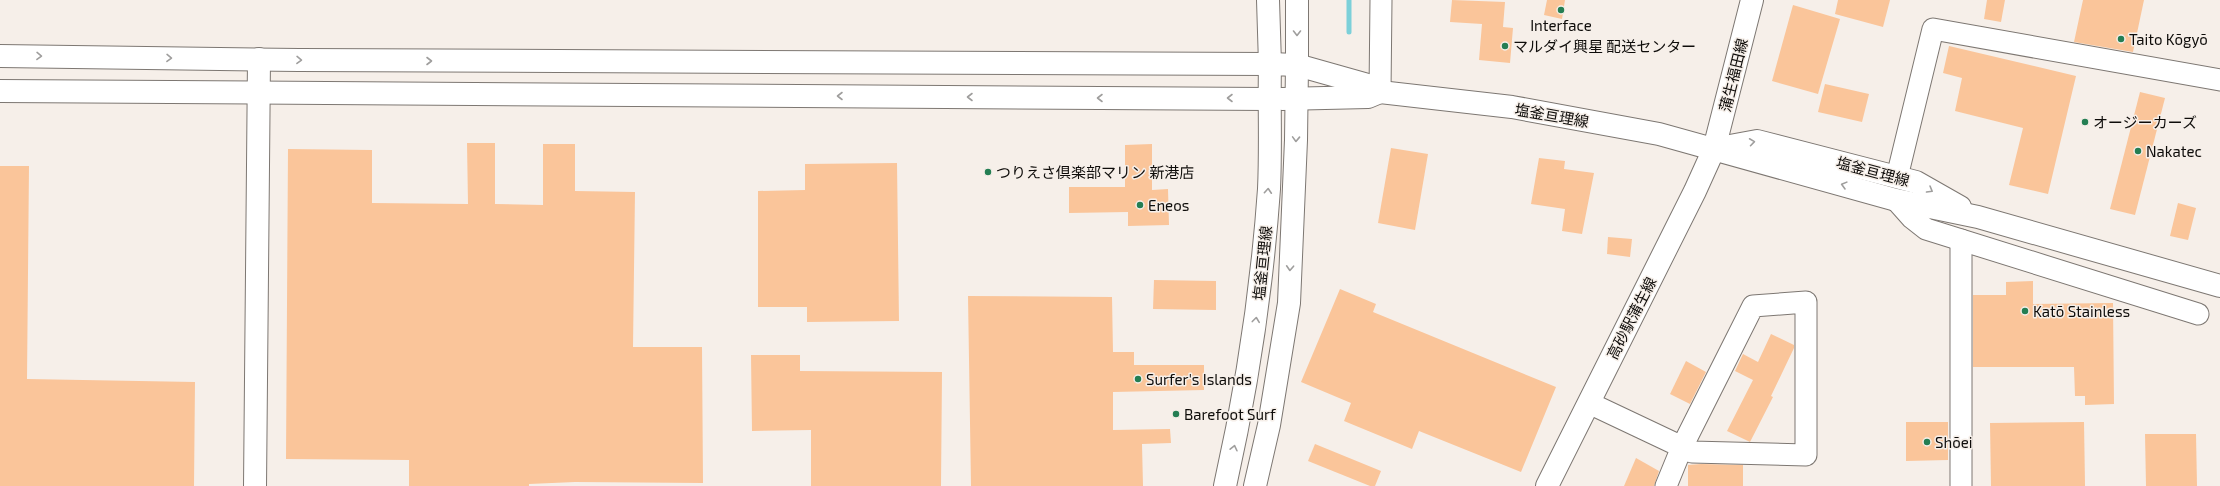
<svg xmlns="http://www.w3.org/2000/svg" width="2220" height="486" viewBox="0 0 2220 486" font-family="'Exo 2','Noto Sans JP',sans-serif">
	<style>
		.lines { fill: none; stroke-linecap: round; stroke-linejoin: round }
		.stream { stroke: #7cd0d9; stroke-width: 5 }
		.building { fill: #fac59a }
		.minor-casing { stroke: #7d7772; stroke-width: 23 }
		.tertiary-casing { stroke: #7d7772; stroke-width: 24 }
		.secondary-casing { stroke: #7d7772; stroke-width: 24 }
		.primary-casing { stroke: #7d7772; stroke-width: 24 }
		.minor { stroke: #fff; stroke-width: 21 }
		.tertiary { stroke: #fff; stroke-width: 22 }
		.secondary { stroke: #fff; stroke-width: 22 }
		.primary { stroke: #fff; stroke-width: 22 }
		.oneway { stroke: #9f9e9d }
		.poi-dot { fill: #247e53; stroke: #f6efe9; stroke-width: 1.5 }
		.labels { text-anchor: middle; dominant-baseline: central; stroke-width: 3; stroke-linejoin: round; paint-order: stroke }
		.poi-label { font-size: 15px; fill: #0e0c0a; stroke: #f6efe9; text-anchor: start }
		.street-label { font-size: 15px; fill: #0e0c0a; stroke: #f6efe9 }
	</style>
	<rect width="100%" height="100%" fill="#f6efe9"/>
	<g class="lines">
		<path class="stream" d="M1349,32V0"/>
	</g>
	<g class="building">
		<path d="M1452,0L1505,2L1503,27L1513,28L1510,63L1479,60L1482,24L1450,22Z"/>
		<path d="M1547,0H1565L1562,19L1544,15Z"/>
		<path d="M1838,0H1890L1883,27L1835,14Z"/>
		<path d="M1987,0H2005L2001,22L1984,19Z"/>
		<path d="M2083,0H2144L2133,52L2074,42Z"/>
		<path d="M1793,5L1840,19L1818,94L1772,81Z"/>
		<path d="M1949,46L2076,76L2048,194L2009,185L2023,128L1955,111L1962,78L1943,73Z"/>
		<path d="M1825,84L1869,94L1862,122L1818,112Z"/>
		<path d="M2140,92L2165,98L2135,215L2110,209Z"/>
		<path d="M467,143H495V204L543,205V144H575V191L635,192L633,347H702L703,483L575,482L529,484V486H409V460L286,459L288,149L372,150V203L468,204Z"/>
		<path d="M1152,144V190L1168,189L1169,225L1128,226V212L1069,213V187H1125V145Z"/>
		<path d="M1391,148L1428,154L1415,230L1378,223Z"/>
		<path d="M1539,158L1565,161L1564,169L1594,173L1582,234L1562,231L1565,209L1531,204Z"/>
		<path d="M897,163L899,321L807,322V307H758V191L805,190V164Z"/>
		<path d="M0,166H29L27,379L195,382L194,486H0Z"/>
		<path d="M2178,203L2196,208L2188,240L2170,236Z"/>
		<path d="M1608,237L1632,239L1630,257L1607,254Z"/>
		<path d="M1154,280L1216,281V310L1153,309Z"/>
		<path d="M2033,281V304L2113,303L2114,404L2085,405V396H2075L2074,367H1973V295H2006V282Z"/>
		<path d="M1340,289L1376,304L1373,312L1556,387L1521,472L1419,431L1412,449L1344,421L1351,403L1301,382Z"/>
		<path d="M968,296L1112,297L1113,352H1134V365H1204V390L1113,392V430L1170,429L1171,443L1142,444L1143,486H971Z"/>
		<path d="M1771,334L1794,345V348L1771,396L1773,397L1750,442L1748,441L1727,431L1753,380L1735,371L1743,354L1758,362Z"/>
		<path d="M751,355H800V371L942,372L941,486H811V430L752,431Z"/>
		<path d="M1686,361L1706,372L1690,404L1670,394Z"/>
		<path d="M1906,422H1948V460L1906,461Z"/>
		<path d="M2084,422L2085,486H1991L1990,423Z"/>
		<path d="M2145,434H2196L2197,486H2146Z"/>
		<path d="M1315,444L1381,471L1375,486H1370L1308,461Z"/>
		<path d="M1636,458L1659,471L1654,486H1624Z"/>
		<path d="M1701,464L1743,465V486H1688V465Z"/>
	</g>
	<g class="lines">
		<defs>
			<g id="minor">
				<path d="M1380,92L1381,0"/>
				<path d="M1897,177L1933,29L2220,80"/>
				<path d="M1896,200L1912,218L1926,229L2198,314"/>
				<path d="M1589,403L1682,447L1692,452L1806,455V302L1753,306L1682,447L1666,486"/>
				<path d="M1961,486V240"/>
			</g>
			<g id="tertiary">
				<path d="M0,56L299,60L1270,64L1268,0"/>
				<path d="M1297,65V0"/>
				<path d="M0,91L1269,99"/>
				<path d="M255,486L259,59"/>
				<path d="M1547,486L1695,191L1714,149"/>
			</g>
			<path id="secondary" d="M1714,149L1752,0"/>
			<g id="primary">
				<path d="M1282,99L1368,97L1380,92"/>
				<path d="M1719,148L1757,141L1916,182L1960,207"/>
				<path d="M1225,486C1247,388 1262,289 1269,189C1271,147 1269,105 1270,64L1297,65L1368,85L1380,92L1512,107L1659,134L1896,200L1978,217L2220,286"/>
				<path d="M1255,486L1269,425L1289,303L1296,140L1297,65"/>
			</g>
		</defs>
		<use href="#minor" class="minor-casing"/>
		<use href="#tertiary" class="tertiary-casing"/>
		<use href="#secondary" class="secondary-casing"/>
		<use href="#primary" class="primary-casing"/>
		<use href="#minor" class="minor"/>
		<use href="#tertiary" class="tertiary"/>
		<use href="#secondary" class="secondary"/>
		<use href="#primary" class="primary"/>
	</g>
	<defs><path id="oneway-chevron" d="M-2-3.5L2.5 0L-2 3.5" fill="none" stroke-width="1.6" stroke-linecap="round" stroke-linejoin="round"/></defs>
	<g class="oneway">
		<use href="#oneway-chevron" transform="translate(1297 33) rotate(90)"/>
		<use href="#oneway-chevron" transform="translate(39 56) rotate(1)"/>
		<use href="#oneway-chevron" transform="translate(169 58) rotate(1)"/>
		<use href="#oneway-chevron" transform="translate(299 60) rotate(1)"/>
		<use href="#oneway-chevron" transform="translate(429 61)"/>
		<use href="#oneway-chevron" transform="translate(840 96) rotate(-180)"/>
		<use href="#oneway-chevron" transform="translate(970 97) rotate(-180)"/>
		<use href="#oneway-chevron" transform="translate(1100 98) rotate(-180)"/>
		<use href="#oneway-chevron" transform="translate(1230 98) rotate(-180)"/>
		<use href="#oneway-chevron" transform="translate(1296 139) rotate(92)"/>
		<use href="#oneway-chevron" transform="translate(1752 142) rotate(-8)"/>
		<use href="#oneway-chevron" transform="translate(1844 185) rotate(-165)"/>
		<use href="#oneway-chevron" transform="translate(1930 190) rotate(30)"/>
		<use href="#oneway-chevron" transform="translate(1268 191) rotate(-86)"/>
		<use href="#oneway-chevron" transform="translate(1290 268) rotate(93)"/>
		<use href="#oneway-chevron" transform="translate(1256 320) rotate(-83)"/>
		<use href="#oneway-chevron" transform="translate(1234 448) rotate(-77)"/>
	</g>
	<g class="poi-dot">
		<circle cx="1561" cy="10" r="4"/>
		<circle cx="2121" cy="39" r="4"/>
		<circle cx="1505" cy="46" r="4"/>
		<circle cx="2085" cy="122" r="4"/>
		<circle cx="2138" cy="151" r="4"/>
		<circle cx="988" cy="172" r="4"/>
		<circle cx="1140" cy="205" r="4"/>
		<circle cx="2025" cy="311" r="4"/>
		<circle cx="1138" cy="379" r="4"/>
		<circle cx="1176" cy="414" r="4"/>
		<circle cx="1927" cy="442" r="4"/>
	</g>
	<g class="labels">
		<g class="poi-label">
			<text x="1561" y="25" text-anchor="middle">Interface</text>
			<text x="2129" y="39">Taito Kōgyō</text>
			<text x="1513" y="46">マルダイ興星 配送センター</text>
			<text x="2093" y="122">オージーカーズ</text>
			<text x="2146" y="151">Nakatec</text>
			<text x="996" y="172">つりえさ倶楽部マリン 新港店</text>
			<text x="1148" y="205">Eneos</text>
			<text x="2033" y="311">Katō Stainless</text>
			<text x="1146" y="379">Surfer's Islands</text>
			<text x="1184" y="414">Barefoot Surf</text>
			<text x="1935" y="442">Shōei</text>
		</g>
		<g class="street-label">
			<text transform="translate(1733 75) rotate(-76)">蒲生福田線</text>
			<text transform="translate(1552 115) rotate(10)">塩釜亘理線</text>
			<text transform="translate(1873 171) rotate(15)">塩釜亘理線</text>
			<text transform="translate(1262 263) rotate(-84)">塩釜亘理線</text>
			<text transform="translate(1631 318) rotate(-63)">高砂駅蒲生線</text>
		</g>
	</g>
</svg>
